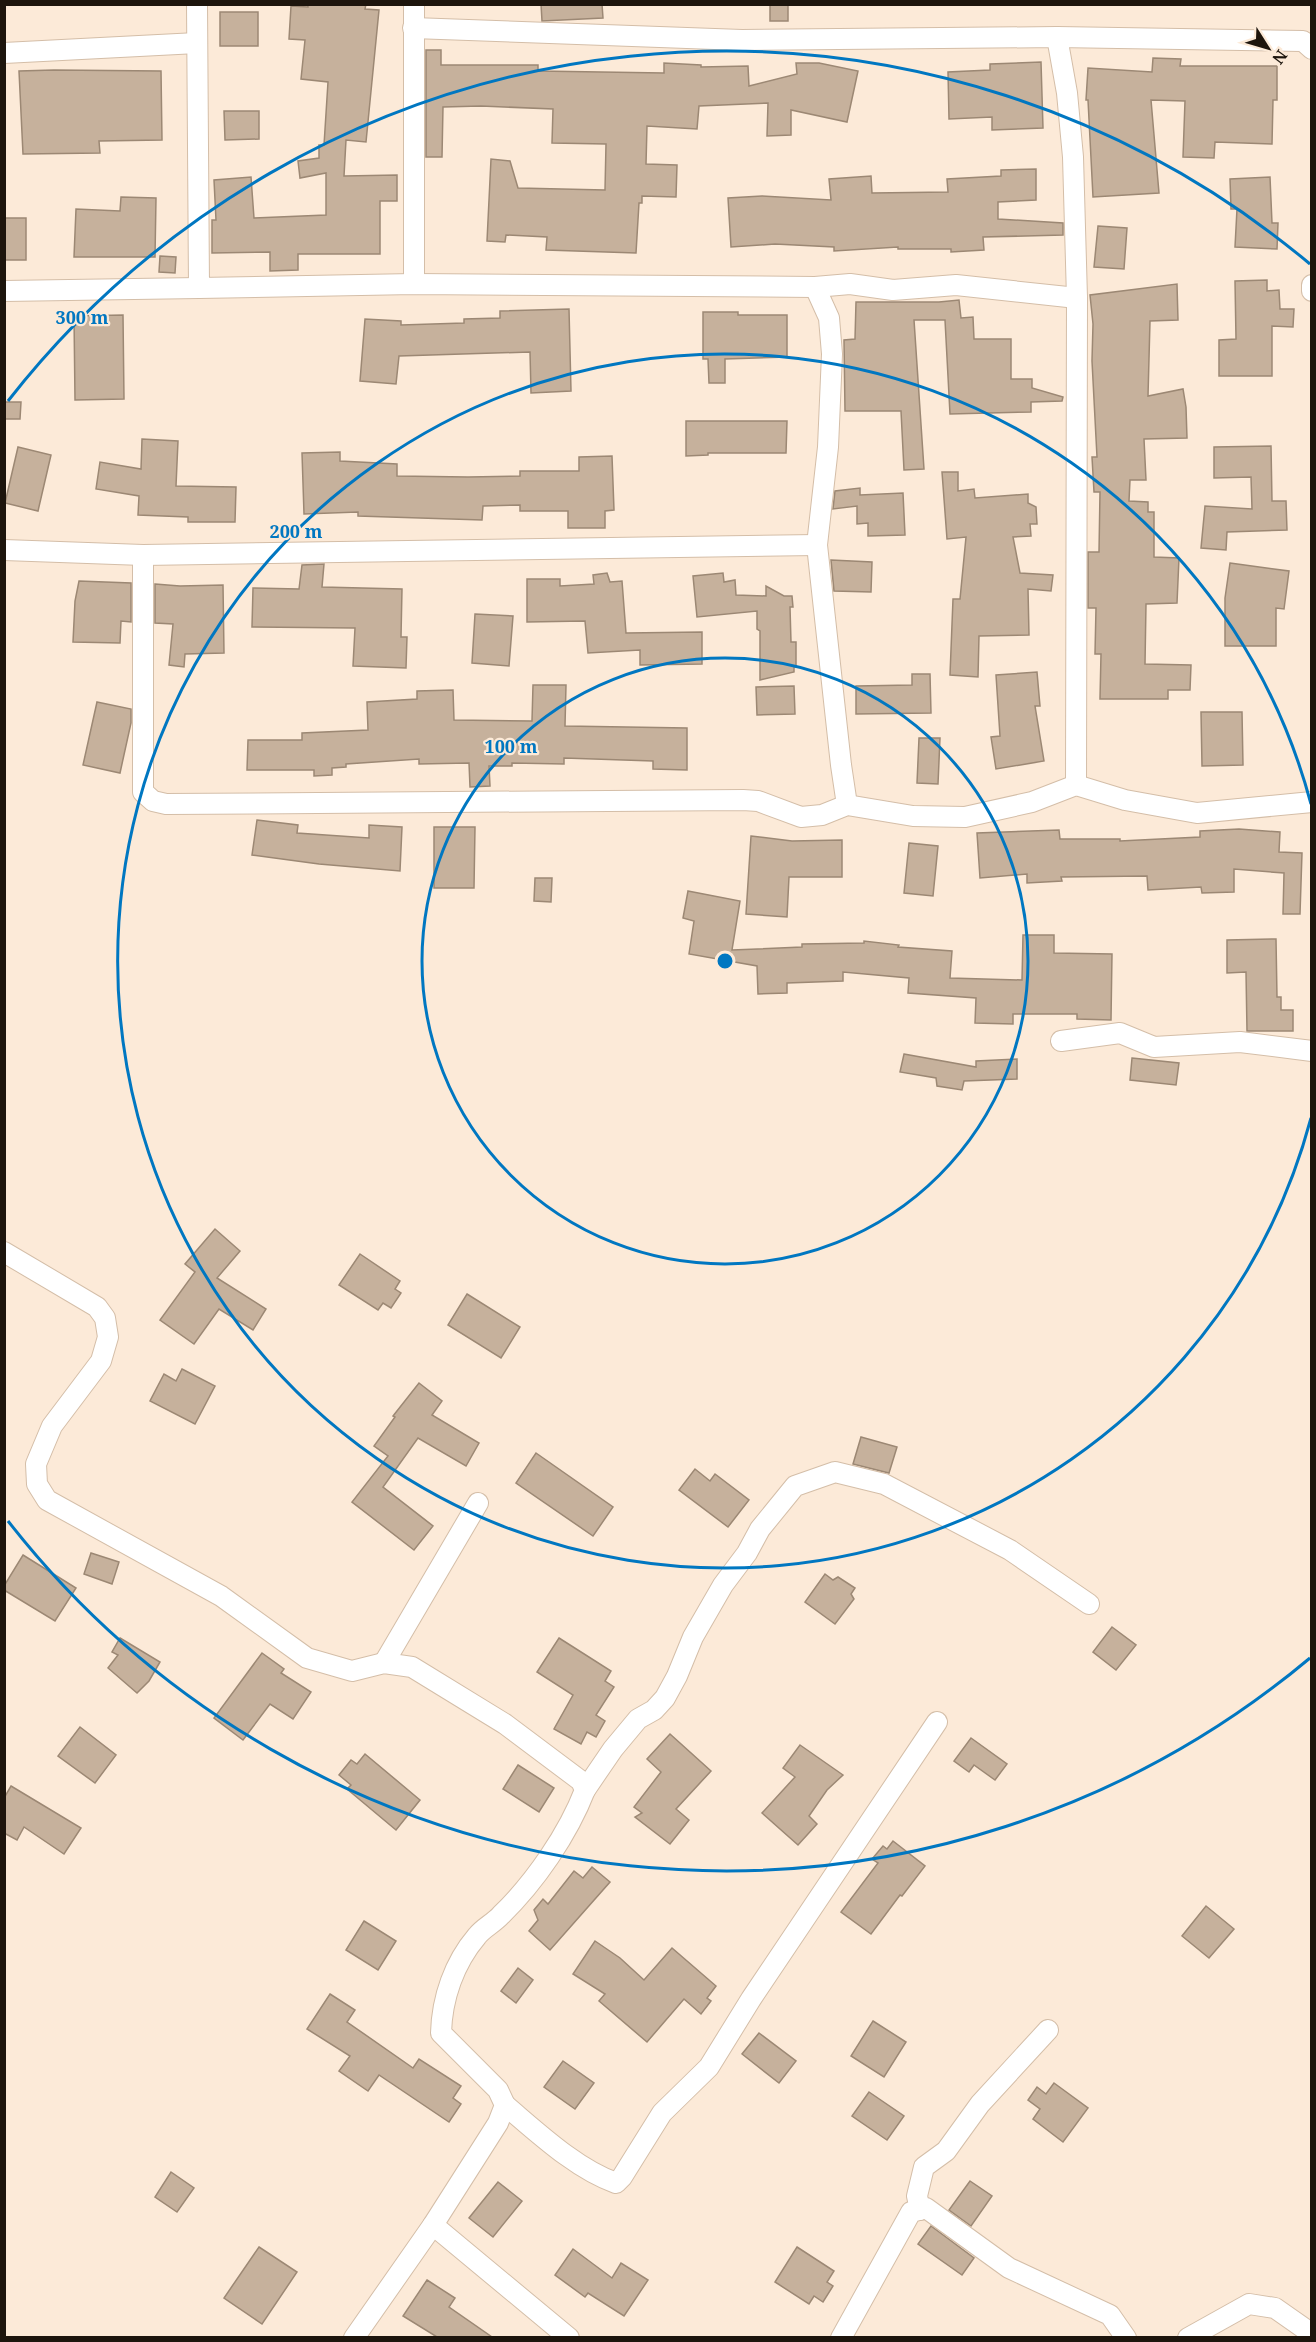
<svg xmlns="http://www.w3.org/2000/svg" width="1316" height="2342" viewBox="0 0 1316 2342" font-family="'Noto Serif',serif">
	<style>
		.building { fill: #c6b19c; stroke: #9c8874; stroke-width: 1.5 }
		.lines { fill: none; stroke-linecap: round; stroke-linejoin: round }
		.street-casing { stroke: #d4bea8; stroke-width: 22 }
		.street { stroke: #fff; stroke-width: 20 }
		.ring { fill: none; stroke: #0077c1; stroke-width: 3 }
		.centre { fill: #0077c1; stroke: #fcead8; stroke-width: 3 }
		.ring-label { font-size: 18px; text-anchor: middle; font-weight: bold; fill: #0077c1; stroke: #fcead8; stroke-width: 4.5; stroke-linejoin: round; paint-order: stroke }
	</style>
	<rect width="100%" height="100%" fill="#fcead8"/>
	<g class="building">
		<path d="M308,4H366L365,9L379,10L366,142L346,140L344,176L397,175V201H380V254H298V270L270,271V252L212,253V220H216L214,180L251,177L254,218L326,215V173L300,178L298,161L319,158V145H324L328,82L301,79L305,40L289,39L291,6L308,7Z"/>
		<path d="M541,4H602L603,18L542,21Z"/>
		<rect x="770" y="4" width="18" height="17"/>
		<rect x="220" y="12" width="38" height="34"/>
		<path d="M426,50H441V65H538V71L664,73V63L701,65V67L748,66L749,86L797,74L796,63H819L858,71L847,122L791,110V135L767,136L768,103L699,106L697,129L647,126L646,164L677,165L676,197L642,196V203H639L636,253L546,250L547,237L506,235L505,242L487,241L491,159L510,161L518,188L605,190L606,144L552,143L553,109L481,106L443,107L442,157H426Z"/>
		<path d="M1153,58L1181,59L1180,66H1277V100H1273L1272,144L1215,142L1214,158L1183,157L1185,101L1151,100L1159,193L1093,197L1088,100H1086L1088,68L1152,72Z"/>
		<path d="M1041,62L1043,128L992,130V117L949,119L948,72L990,70V64Z"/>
		<path d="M54,70L161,71L162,140L99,141L100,153L23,154L19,71Z"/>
		<path d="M224,111H259V139L225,140Z"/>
		<path d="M1036,169V200L998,202V219L1063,223V235L983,237L984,250L951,252V249H898V247L834,251V247L775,244L731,247L728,198L762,196L831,200L829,179L871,176L872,193L948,192L947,179L1001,176V170Z"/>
		<path d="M1270,177L1272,223H1278L1277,249L1235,247L1237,209H1231L1230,179Z"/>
		<path d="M121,197L156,198L155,257H74L76,209L120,211Z"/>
		<rect x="4" y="218" width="22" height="42"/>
		<path d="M1098,226L1127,228L1124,269L1094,267Z"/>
		<path d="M160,256L176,257L175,273L159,272Z"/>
		<path d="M1267,280V291L1279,290L1280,309H1294L1293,327L1272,326V376H1219V340L1236,339L1235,281Z"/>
		<path d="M1177,284L1178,320L1150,321L1148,396L1183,389L1186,407L1187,438L1144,439L1146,480H1130L1129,501L1148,502V512H1154V557L1179,558L1177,603L1146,604L1145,664L1191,665L1190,690H1168V699H1100L1101,654H1095L1096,608H1088V552H1099L1100,492H1094L1092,457H1097L1092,361L1093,324L1090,295Z"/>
		<path d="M959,300L961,318L973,317L974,339H1011V379H1032V388L1063,397L1062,401L1031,402V412L950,414L945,320H914L924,469L904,470L901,411H845L844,340L855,339L856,302H939Z"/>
		<path d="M569,309L571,391L531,393L530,352L399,356L396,384L360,381L365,319L401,321V325L464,323V319L500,318V311Z"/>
		<path d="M703,312H738V315H787V357L725,359V383H709L708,359H703Z"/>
		<path d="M123,315L124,399L75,400L74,316Z"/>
		<path d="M4,402H21L20,419H4Z"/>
		<path d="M686,421H787L786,453H708V455L686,456Z"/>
		<path d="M142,439L178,441L176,486L236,487L235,522H188V517L138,515L139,496L96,489L100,462L141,469Z"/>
		<path d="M1271,446L1272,501H1286L1287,530L1227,532L1226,550L1201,548L1205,506L1252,509L1251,477L1214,478V447Z"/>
		<path d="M18,447L51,455L38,511L5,503Z"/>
		<path d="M340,452V461L397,464V476L468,477L520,476V471H579V457L612,456L614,510L605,511V528H568V511H520V505L483,506L482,520L358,516V512L304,514L302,453Z"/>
		<path d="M942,472H958V491L974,489L975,498L1028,494V503L1036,507L1037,524H1030L1031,536L1013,537L1020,573L1053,575L1051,591L1028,589L1029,635L979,636L978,677L950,675L953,599H960L966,537L947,539Z"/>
		<path d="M860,488V495L903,493L905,535L868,536V523L857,524V506L833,509L835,491Z"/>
		<path d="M831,560L872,562L871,592L834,591Z"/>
		<path d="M1230,563L1289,571L1284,609L1276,608V646H1225V598Z"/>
		<path d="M324,564L322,587L402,589L401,637H407L406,668L353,666L355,628L252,627L253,588L299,589L302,565Z"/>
		<path d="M607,573L610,582L622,581L626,633L702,632V664L640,665V650L588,653L585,621L527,622V579H560V586L594,584L593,575Z"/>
		<path d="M723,573L724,582L735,580L736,595L766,596V586L784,596H792L793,607H790L791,642H796V667H794V672L760,680V631L757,629V611L697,617L693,576Z"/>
		<path d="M79,581L131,583V622L121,621L120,643L73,642L75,601Z"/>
		<path d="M155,584L180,586L223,585L224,653L185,654L184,667L169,665L173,624L155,623Z"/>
		<path d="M475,614L513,616L509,666L472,663Z"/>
		<path d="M1037,672L1040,706H1035L1044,761L996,769L991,737L1000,736L996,675Z"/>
		<path d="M912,674H930L931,713L856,714V686L912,685Z"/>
		<path d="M533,685H566L565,726L687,728V770L653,769V761L564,758V764L512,763V766H489L490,786L470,787L469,763L419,764V759L346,764V767L332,768V775L314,776V770H247L248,740H302V733L368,730L367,702L417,699V691L453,690L454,720L532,721Z"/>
		<path d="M794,686L795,714L757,715L756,687Z"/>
		<path d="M97,702L131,709V723L120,773L83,765Z"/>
		<path d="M1201,712H1242L1243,765L1202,766Z"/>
		<path d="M919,738H940L938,784L917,783Z"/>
		<path d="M257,820L298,825L297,833L369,838V825L402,827L400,871L319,864L252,855Z"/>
		<path d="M434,827H475L474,888H434Z"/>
		<path d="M1239,829L1280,832L1279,852L1302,853L1300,914H1283L1284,873L1234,869V892L1202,893L1201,887L1148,890L1147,876L1061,877L1062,881L1027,883V874L980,878L977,833L1059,830L1060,839H1120V841L1200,837V831Z"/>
		<path d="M751,836L792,841L842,840V877H789L787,917L746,914Z"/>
		<path d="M909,843L938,846L933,896L904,893Z"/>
		<path d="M535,878H552L551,902L534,901Z"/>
		<path d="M688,891L740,901L732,950L802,947V944L864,943V941L899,945L898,947L952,951L950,978L1022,980L1023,935H1054V953L1112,954L1111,1020L1077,1019V1014H1013V1024L975,1023L976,998L908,993L909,978L843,972V981L787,983V993L758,994L757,966L689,954L694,921L683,918Z"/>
		<path d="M1276,939L1277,997H1281V1010H1293V1031H1247L1246,972L1227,973V940Z"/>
		<path d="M904,1054L976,1067V1061L1017,1059V1079L964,1081L962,1090L937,1086L936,1078L900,1072Z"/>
		<path d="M1132,1058L1179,1063L1176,1085L1130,1080Z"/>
		<path d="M215,1229L240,1251L217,1278L266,1309L253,1330L219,1309L194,1344L160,1320L195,1272L185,1264Z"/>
		<path d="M360,1254L400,1281L395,1289L401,1293L391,1308L383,1303L378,1310L339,1285Z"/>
		<path d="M467,1294L520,1327L501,1358L448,1325Z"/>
		<path d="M182,1369L215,1386L195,1424L150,1401L164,1374L176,1381Z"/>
		<path d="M419,1383L442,1401L432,1415L479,1443L466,1466L418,1438L383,1487L433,1526L414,1550L352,1502L388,1456L374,1446L395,1417L393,1416Z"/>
		<path d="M861,1437L897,1447L889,1473L853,1464Z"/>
		<path d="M536,1453L613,1507L593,1536L516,1483Z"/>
		<path d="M695,1469L710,1481L715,1474L749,1500L728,1527L679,1490Z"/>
		<path d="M91,1553L119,1562L112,1584L84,1574Z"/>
		<path d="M23,1555L76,1588L55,1621L4,1590V1586Z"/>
		<path d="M825,1574L833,1580L838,1577L855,1588L851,1594L854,1599L835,1624L805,1602Z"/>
		<path d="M1112,1627L1136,1645L1116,1670L1093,1652Z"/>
		<path d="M120,1638L160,1662L149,1681L137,1693L108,1668L118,1655L112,1652Z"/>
		<path d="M559,1638L611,1671L605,1681L614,1687L596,1715L605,1721L596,1737L587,1732L581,1744L554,1729L573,1695L537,1672Z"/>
		<path d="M262,1653L284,1669L281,1673L311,1692L293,1719L270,1704L243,1740L214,1718Z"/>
		<path d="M80,1727L116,1755L95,1783L58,1756Z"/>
		<path d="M670,1734L711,1771L676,1809L689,1820L670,1844L635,1817L642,1813L634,1807L661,1772L647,1759Z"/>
		<path d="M971,1738L1007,1764L995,1780L974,1765L969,1772L954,1761Z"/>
		<path d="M800,1745L843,1775L827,1790L809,1816L817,1824L798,1845L762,1813L795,1777L783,1768Z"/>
		<path d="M365,1754L420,1800L396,1830L347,1789L351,1785L339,1775L351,1760L357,1764Z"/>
		<path d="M518,1765L554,1788L539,1812L503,1789Z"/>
		<path d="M11,1786L81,1828L64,1854L24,1827L17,1840L4,1833V1798Z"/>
		<path d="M893,1841L925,1866L902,1896L900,1895L871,1934L841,1912L878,1863L872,1859L883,1846L887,1849Z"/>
		<path d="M592,1867L610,1882L550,1950L529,1931L538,1920L534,1910L543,1899L548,1904L574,1871L583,1878Z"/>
		<path d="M1206,1906L1234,1929L1209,1958L1182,1936Z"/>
		<path d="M364,1921L396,1941L378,1970L346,1950Z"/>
		<path d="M595,1941L620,1958L644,1980L672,1948L716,1986L707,1998L711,2001L701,2014L684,1999L647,2042L599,2001L605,1994L573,1974Z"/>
		<path d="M518,1968L533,1980L516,2003L501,1991Z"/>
		<path d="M330,1994L355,2010L347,2022L413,2068L419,2059L461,2086L453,2098L461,2104L449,2122L379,2075L368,2091L339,2071L350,2056L307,2029Z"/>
		<path d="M873,2021L906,2042L884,2077L851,2056Z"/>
		<path d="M759,2033L796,2061L779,2083L742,2054Z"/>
		<path d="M563,2061L594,2083L575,2109L544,2087Z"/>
		<path d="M1054,2083L1088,2108L1063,2142L1033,2119L1040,2109L1028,2100L1037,2087L1046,2094Z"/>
		<path d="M869,2092L904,2116L887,2140L852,2116Z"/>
		<path d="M171,2172L194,2188L177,2212L155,2197Z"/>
		<path d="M970,2181L992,2196L971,2226L949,2210Z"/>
		<path d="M498,2182L522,2201L493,2237L469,2218Z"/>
		<path d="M931,2226L974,2258L962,2275L918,2244Z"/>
		<path d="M259,2247L297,2272L262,2324L224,2298Z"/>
		<path d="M797,2247L834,2271L827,2282L833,2286L823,2302L814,2296L809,2304L775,2282Z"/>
		<path d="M573,2249L612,2278L621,2263L648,2280L624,2316L588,2293L585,2297L555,2275Z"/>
		<path d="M427,2280L455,2298L449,2307L492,2337H437L403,2316Z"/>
	</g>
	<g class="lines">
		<defs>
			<g id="street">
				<path d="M197,4L199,288L414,284L815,287L850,284L893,290L956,285L1077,298"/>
				<path d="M413,28L742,40L1057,37L1303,41L1312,49"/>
				<path d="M1057,37L1067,93L1073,157L1077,298L1076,785"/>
				<path d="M4,53L197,43"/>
				<path d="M414,284V4"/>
				<path d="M1312,285V291"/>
				<path d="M815,287L829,318L832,354L828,447L817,545L841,765L847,805"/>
				<path d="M4,291L199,288"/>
				<path d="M4,550L143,555L817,545"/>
				<path d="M143,555V792L153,801L166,804L743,800L758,801L801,817L822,815L847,805L913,816L965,817L1032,802L1076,785L1125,800L1197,813L1312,802"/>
				<path d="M1061,1041L1120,1033L1154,1047L1240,1042L1312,1051"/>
				<path d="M4,1252L97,1307L105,1318L108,1337L101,1361L52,1426L36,1464L37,1484L47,1500L221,1596L307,1658L352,1671L384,1663L412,1667L505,1724L581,1781L585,1790C568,1834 535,1882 501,1915C494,1923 483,1928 477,1936C454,1963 442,1998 441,2033L498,2090L505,2105L498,2123L433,2225"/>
				<path d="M384,1663L478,1503"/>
				<path d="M585,1790L613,1749L638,1719L654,1710L665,1698L677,1676L693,1637L723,1585L747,1553L760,1529L795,1486L835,1472L884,1484L1010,1550L1089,1604"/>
				<path d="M505,2105C537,2132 576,2169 616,2183L622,2177L662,2113L709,2067L751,1999L937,1722"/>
				<path d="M920,2210L917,2196L924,2167L946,2151L980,2104L1048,2030"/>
				<path d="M354,2338L433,2225L569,2338"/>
				<path d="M841,2338L911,2212L926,2208L1009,2268L1110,2315L1126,2338"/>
				<path d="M1188,2338L1249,2304L1275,2308L1312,2334"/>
			</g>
		</defs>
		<use href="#street" class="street-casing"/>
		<use href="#street" class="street"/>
	</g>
	<g class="ring">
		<circle cx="725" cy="961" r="303"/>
		<path d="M1311 1118A607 607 0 1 1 1311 804"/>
		<path d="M1310 1658A910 910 0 0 1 8 1521M8 401A910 910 0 0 1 1310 264"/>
	</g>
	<circle cx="725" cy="961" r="9" class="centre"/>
	<g class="ring-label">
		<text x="82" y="324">300 m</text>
		<text x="296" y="538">200 m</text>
		<text x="511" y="753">100 m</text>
	</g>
	<rect width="1316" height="2342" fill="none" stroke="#1d150d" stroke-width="12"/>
	<g transform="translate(1268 48) rotate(127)" stroke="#fcead8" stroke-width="4.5" paint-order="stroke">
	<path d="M0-4.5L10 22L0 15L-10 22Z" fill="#1d150d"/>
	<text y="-9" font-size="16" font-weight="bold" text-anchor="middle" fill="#1d150d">N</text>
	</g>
</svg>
